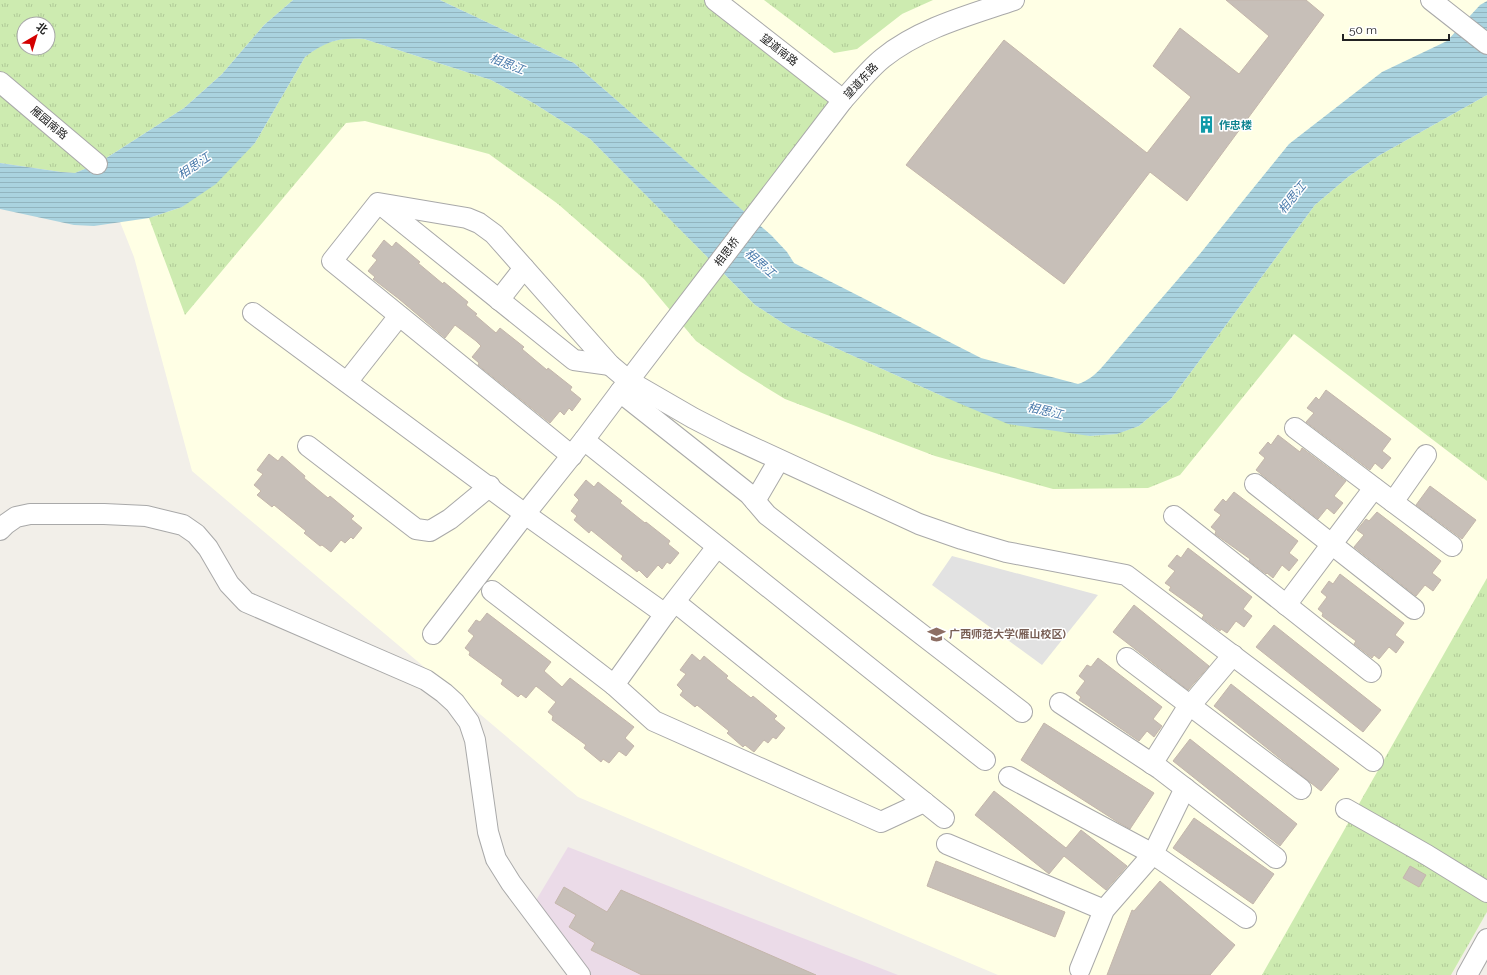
<svg xmlns="http://www.w3.org/2000/svg" width="1487" height="975" viewBox="0 0 1487 975" font-family="Raleway,'Noto Sans SC',sans-serif">
	<style>
		.industrial { fill: #ebdbe8 }
		.education { fill: #ffffe5; fill-rule: evenodd }
		.grass { fill: url(#grass-tufts); fill-rule: evenodd }
		.parking { fill: #e2e2e2 }
		.water { fill: url(#water-rules) }
		.building { fill: #c7bfb8; stroke: #c4b6ab }
		.lines { fill: none; stroke-linecap: round; stroke-linejoin: round }
		.minor-casing { stroke: #a9a9a9; stroke-width: 22 }
		.minor { stroke: #fff; stroke-width: 20 }
		.labels { text-anchor: middle; dominant-baseline: central; stroke-width: 3; stroke-linejoin: round; paint-order: stroke }
		.street-label { font-size: 11px; fill: #222; stroke: #fff }
		.culture-label { font-size: 11px; font-weight: bold; fill: #0d838f; stroke: #fff; text-anchor: start }
		.education-label { font-size: 11px; font-weight: bold; fill: #785e54; stroke: #fff; text-anchor: start }
		.water-label { font-size: 12px; font-style: italic; fill: #4a7aab; stroke: #fff }
	</style>
	<defs>
		<pattern id="grass-tufts" width="24" height="20" patternUnits="userSpaceOnUse"><rect width="24" height="20" fill="#cdebb0"/><path d="M3 7l-1-3M5 7V3M7 7l1-3M15 17l-1-3M17 17v-4M19 17l1-3" fill="none" stroke="#b0c997"/></pattern>
		<pattern id="water-rules" width="6" height="5" patternUnits="userSpaceOnUse"><rect width="6" height="5" fill="#aad3df"/><path d="M0 2.5h6" fill="none" stroke="#92b5bf"/></pattern>
	</defs>
	<rect width="100%" height="100%" fill="#f2efe9"/>
	<path class="industrial" d="M568,847L898,975H586L532,907Z"/>
	<path class="education" d="M0,0H1487V912L1451,975H998L578,797L192,471L134,257L97,164L0,163ZM24,24H48V48H24Z"/>
	<g class="grass">
		<path d="M0,0H293L264,25L222,74L184,108L97,164L75,173L61,172L0,163ZM24,24H48V48H24Z"/>
		<path d="M440,0H715L843,100L752,219L574,63Z"/>
		<path d="M764,0H933L902,14L857,49L834,53Z"/>
		<path d="M349,38L364,39L491,80L535,104L590,139L755,305L789,327L942,396L1090,436L1116,434L1139,426L1171,399L1315,205L1348,177L1380,155L1487,95V481L1294,334L1180,475L1148,488L1053,489L935,456L785,399L741,372L696,341L644,279L558,204L489,154L365,121L346,123L185,315L149,218L182,207L255,143L305,57C322,44 329,41 349,38Z"/>
		<path d="M1487,578V912L1451,975H1262Z"/>
	</g>
	<path class="parking" d="M952,556L1098,595L1042,665L932,585Z"/>
	<path class="water" d="M293,0H440L574,63L771,235L787,252L794,263L981,358L1078,384C1088,381 1096,374 1103,366L1199,255L1289,144L1382,72L1447,41L1480,5L1487,1V95L1380,155L1348,177L1315,205L1171,399L1139,426L1117,434L1090,436L1008,424L942,396L789,327L755,305L590,139L535,104L491,80L364,39C337,38 327,41 305,57L255,143L216,184L182,207L149,218L94,226L74,225L0,209V163L61,172L75,173L97,164L184,108L222,74L264,25Z"/>
	<g class="building">
		<path d="M1226,0H1306L1324,15L1187,201L1150,172L1064,284L906,165L1004,40L1147,153L1191,97L1153,66L1180,28L1239,74L1269,36Z"/>
		<path d="M384,240L392,247L396,242L420,262L418,263L443,284L444,282L468,302L466,305L477,314L475,315L496,333L500,328L524,347L522,349L547,370L548,368L572,387L570,390L581,399L572,411L569,408L564,415L560,411L550,423L478,365L479,363L472,357L481,346L476,341L455,325L445,338L399,299L373,279L375,277L368,271L377,260L372,256Z"/>
		<path d="M1326,390L1391,439L1382,451L1391,458L1382,469L1375,463L1370,470L1306,422L1314,413L1307,408L1316,397L1319,400Z"/>
		<path d="M1278,435L1300,452L1302,448L1346,481L1334,496L1343,503L1334,514L1327,508L1318,519L1256,470L1265,458L1259,453L1268,442L1271,445Z"/>
		<path d="M269,454L278,461L282,456L305,476L304,478L328,498L330,496L354,516L351,519L362,528L353,539L351,537L345,543L341,540L331,552L322,545L320,546L304,533L306,531L274,505L272,507L257,495L261,491L254,485L263,474L257,470Z"/>
		<path d="M586,480L594,487L598,482L622,501L620,503L645,523L646,522L670,541L668,544L679,553L670,564L667,562L662,569L658,565L647,578L639,570L637,572L621,559L623,556L591,530L589,533L574,520L577,516L571,511L579,500L574,495Z"/>
		<path d="M1430,486L1476,520L1462,539L1416,505Z"/>
		<path d="M1234,492L1298,541L1289,553L1298,560L1289,571L1282,565L1273,578L1267,573L1266,574L1249,561L1250,559L1215,534L1216,531L1211,527L1221,515L1214,510L1223,499L1226,502Z"/>
		<path d="M1377,512L1441,561L1432,573L1441,580L1433,591L1425,585L1416,596L1354,547L1364,535L1357,530L1366,519L1369,521Z"/>
		<path d="M1188,548L1252,597L1243,609L1252,616L1244,627L1236,621L1227,633L1221,629L1220,631L1202,618L1204,615L1169,590L1171,587L1165,583L1175,571L1168,566L1177,555L1181,558Z"/>
		<path d="M1340,574L1404,623L1395,635L1404,642L1396,653L1389,647L1379,659L1374,655L1372,658L1354,644L1356,641L1322,616L1323,613L1318,609L1327,597L1321,592L1329,581L1333,584Z"/>
		<path d="M1134,605L1209,666L1188,690L1113,632Z"/>
		<path d="M487,613L551,662L544,671L562,687L570,678L634,727L625,738L634,746L626,756L619,751L609,763L603,759L601,762L584,748L586,745L552,720L553,716L548,712L556,702L536,686L526,698L521,694L518,697L501,684L503,680L469,655L470,652L465,648L474,636L468,631L476,620L480,622Z"/>
		<path d="M1274,625L1381,710L1363,732L1256,647Z"/>
		<path d="M692,654L700,661L704,656L728,676L726,678L751,698L753,696L777,716L774,719L785,728L776,739L773,737L768,743L764,740L754,752L745,745L743,747L727,733L729,731L697,705L695,707L680,695L683,691L677,685L686,674L680,670Z"/>
		<path d="M1098,658L1162,707L1153,719L1162,726L1154,737L1147,731L1139,741L1079,700L1081,697L1076,693L1085,681L1079,676L1087,665L1091,667Z"/>
		<path d="M1231,684L1339,769L1321,791L1214,706Z"/>
		<path d="M1044,723L1154,793L1130,829L1116,821L1021,760Z"/>
		<path d="M1190,739L1297,824L1280,846L1173,761Z"/>
		<path d="M994,791L1066,848L1081,830L1127,866L1106,890L1064,856L1049,874L975,815Z"/>
		<path d="M1194,818L1274,874L1253,904L1173,848Z"/>
		<path d="M936,861L1065,912L1055,937L927,886Z"/>
		<path d="M1410,866L1426,875L1419,887L1403,878Z"/>
		<path d="M1160,881L1235,945L1210,975H1107L1132,910L1134,911Z"/>
		<path d="M564,887L607,912L621,890L816,975H642L591,950L595,943L569,927L576,915L555,903Z"/>
	</g>
	<g class="lines">
		<defs>
			<g id="minor">
				<path d="M715,0L843,100"/>
				<path d="M1431,0L1487,44"/>
				<path d="M0,82L97,164"/>
				<path d="M380,204L574,360L610,365"/>
				<path d="M499,300L524,268"/>
				<path d="M253,313L525,514L665,614"/>
				<path d="M347,382L399,316"/>
				<path d="M620,392L749,494L767,515L1022,712"/>
				<path d="M1295,428L1393,502L1426,455"/>
				<path d="M584,440L985,760"/>
				<path d="M308,446L416,529L430,531L450,519L490,486"/>
				<path d="M572,456L332,261L378,203L467,218L479,223L494,234L610,365L629,381L693,418L726,435L919,524L962,539L1006,552L1126,575L1373,761"/>
				<path d="M1255,484L1414,609"/>
				<path d="M755,501L779,460"/>
				<path d="M1393,502L1452,546"/>
				<path d="M1174,516L1371,672"/>
				<path d="M0,530L6,524L16,517L30,514H104L146,516L183,525L196,534L208,548L229,584L246,602L426,680L444,693L455,703L469,722L475,740L488,832L496,859L511,883L580,975"/>
				<path d="M492,591L614,685L665,614L717,547"/>
				<path d="M675,602L944,818"/>
				<path d="M1286,605L1374,488"/>
				<path d="M433,634L525,514L584,440L620,392L843,100C856,86 868,70 883,58C920,28 970,15 1014,0"/>
				<path d="M1127,658L1301,789"/>
				<path d="M614,685L654,721L881,822L924,802"/>
				<path d="M1060,703L1160,769L1276,858"/>
				<path d="M1152,764L1184,713L1233,655"/>
				<path d="M1009,777L1153,854L1246,918"/>
				<path d="M1346,809L1427,855L1487,892"/>
				<path d="M947,844L1104,910"/>
				<path d="M1080,969L1104,910L1153,854L1185,788"/>
				<path d="M1467,975L1487,939"/>
			</g>
		</defs>
		<use href="#minor" class="minor-casing"/>
		<use href="#minor" class="minor"/>
	</g>
	<defs>
		<symbol id="building-bare" viewBox="-9 -9 18 18"><path d="M-4-6H4V6H1V3H-1V6H-4ZM-2.5-4.3h1.7v1.8h-1.7ZM.8-4.3h1.7v1.8H.8ZM-2.5-1h1.7V.8h-1.7ZM.8-1h1.7V.8H.8Z" fill="#0f9aa8" stroke="#fff" stroke-width="2.5" paint-order="stroke"/></symbol>
		<symbol id="university-bare" viewBox="-9 -9 18 18"><path d="M0-5L7-2L0 1L-7-2ZM-4 1L0 2.5L4 1V4Q0 6-4 4Z" fill="#8d6e63" stroke="#fff" stroke-width="2.5" paint-order="stroke"/></symbol>
	</defs>
	<g fill-rule="evenodd">
		<use href="#building-bare" x="1194" y="112" width="25" height="25"/>
		<use href="#university-bare" x="924" y="622" width="25" height="25"/>
	</g>
	<g class="labels">
		<g class="street-label">
			<text transform="translate(779 50) rotate(38)">望道南路</text>
			<text transform="translate(861 81) rotate(-47)">望道东路</text>
			<text transform="translate(49 123) rotate(40)">雁园南路</text>
			<text transform="translate(727 252) rotate(-53)">相思桥</text>
		</g>
		<g class="culture-label">
			<text x="1219" y="125">作忠楼</text>
		</g>
		<g class="education-label">
			<text x="949" y="634">广西师范大学(雁山校区)</text>
		</g>
		<g class="water-label">
			<text transform="translate(507 64) rotate(21)">相思江</text>
			<text transform="translate(194 166) rotate(-34)">相思江</text>
			<text transform="translate(1292 198) rotate(-51)">相思江</text>
			<text transform="translate(760 263) rotate(42)">相思江</text>
			<text transform="translate(1045 411) rotate(13)">相思江</text>
		</g>
	</g>
	<g transform="translate(36 36) rotate(38)"><circle r="19" fill="#ffffff" stroke="#a7a7a7"/>
	<path d="M0-3L7 15L0 10L-7 15Z" fill="#d40000"/>
	<text y="-6" font-size="11" font-weight="bold" text-anchor="middle" fill="#222222">北</text>
	</g>
	<path d="M1343 34v6h106v-6" fill="none" stroke="#222222" stroke-width="2"/>
	<text x="1349" y="34" font-size="12" fill="#222222" stroke="#ffffff" stroke-width="3" paint-order="stroke">50 m</text>
</svg>
